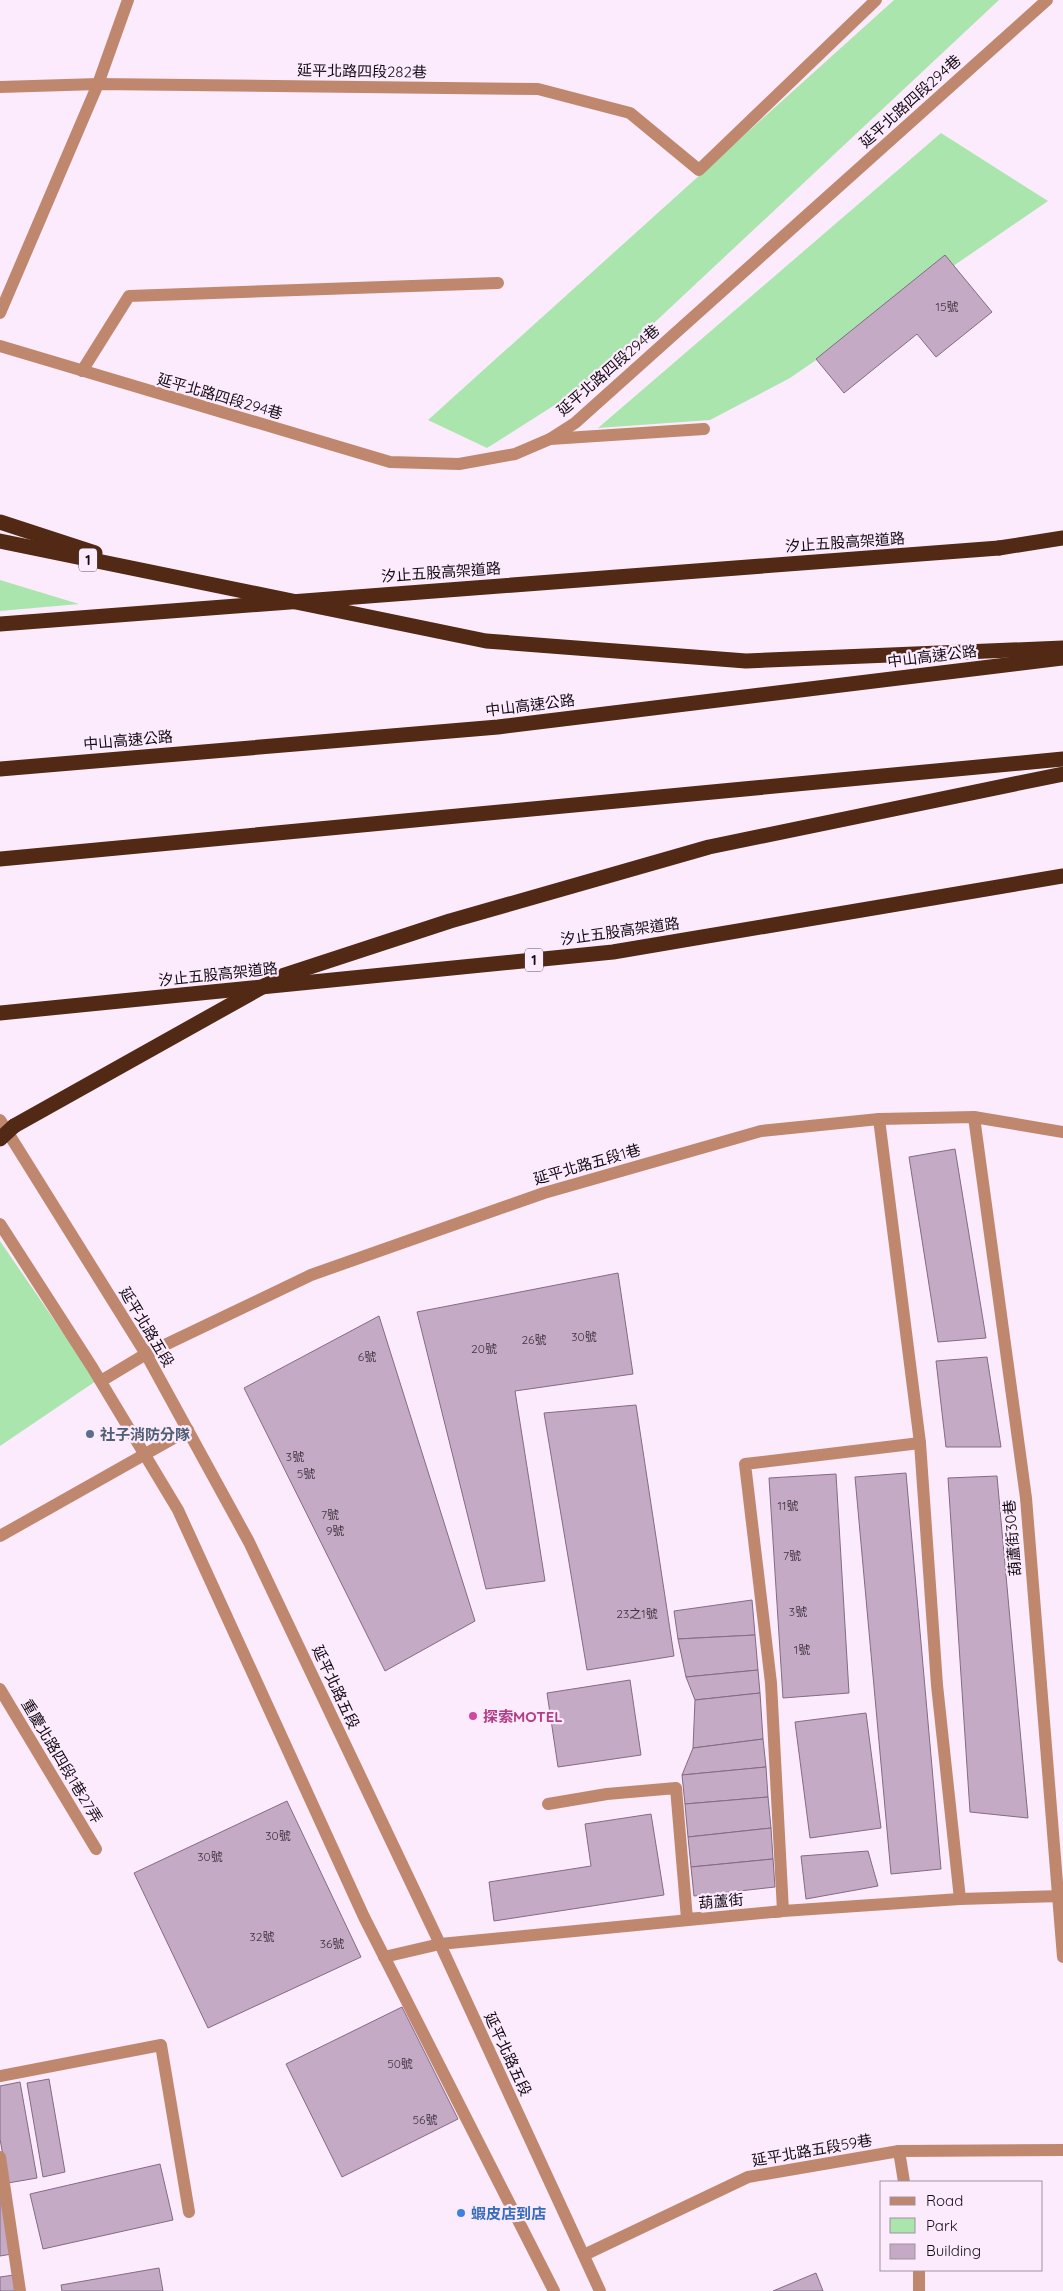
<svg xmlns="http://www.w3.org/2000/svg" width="1063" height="2291" viewBox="0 0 1063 2291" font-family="Quicksand,'Noto Sans TC',sans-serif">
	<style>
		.green { fill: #abe5ae }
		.building { fill: #c4aac5; stroke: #836b84 }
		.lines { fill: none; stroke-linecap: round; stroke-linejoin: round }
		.service { stroke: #bf886e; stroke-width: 12 }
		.minor { stroke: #bf886e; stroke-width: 12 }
		.tertiary { stroke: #bf886e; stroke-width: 12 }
		.motorway { stroke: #522914; stroke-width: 15 }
		.motorway-bridge { stroke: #522914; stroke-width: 15 }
		.service-dot { fill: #5c6f8a; stroke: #fcebfc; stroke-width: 2 }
		.hotel-dot { fill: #d1479c; stroke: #fcebfc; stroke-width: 2 }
		.shop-dot { fill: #3f7fe0; stroke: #fcebfc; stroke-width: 2 }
		.labels { text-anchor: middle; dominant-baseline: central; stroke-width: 4.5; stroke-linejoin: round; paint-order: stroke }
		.number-label { font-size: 12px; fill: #403340 }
		.shield { fill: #fcebfc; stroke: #5a4e5a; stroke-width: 1 }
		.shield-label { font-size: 14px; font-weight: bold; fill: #140b14 }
		.street-label { font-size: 15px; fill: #140b14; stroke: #fcebfc }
		.service-label { font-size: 15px; font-weight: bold; fill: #4e5e75; stroke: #fcebfc; text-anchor: start }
		.hotel-label { font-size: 15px; font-weight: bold; fill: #b23c85; stroke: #fcebfc; text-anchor: start }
		.shop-label { font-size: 15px; font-weight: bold; fill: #366cbe; stroke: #fcebfc; text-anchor: start }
	</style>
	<rect width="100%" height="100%" fill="#fcebfc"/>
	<g class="green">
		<path d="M894,0H999L591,382L487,448L428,420Z"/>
		<path d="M941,133L1048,201L790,378L710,420L598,428Z"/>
		<path d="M0,580L79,604L0,611Z"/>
		<path d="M0,1241L96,1381L0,1446Z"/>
	</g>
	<g class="building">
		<path d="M945,255L992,312L936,357L917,334L844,393L816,359Z"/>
		<path d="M955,1149L986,1338L938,1342L909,1157Z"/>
		<path d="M618,1273L633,1374L515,1391L545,1581L486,1589L417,1312Z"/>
		<path d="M379,1316L475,1621L385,1671L244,1388Z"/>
		<path d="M987,1357L1001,1447H946L936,1361Z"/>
		<path d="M636,1405L674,1656L587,1670L544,1413Z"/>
		<path d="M906,1473L941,1869L891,1874L855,1477Z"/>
		<path d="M836,1474L849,1693L783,1698L769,1478Z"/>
		<path d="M997,1476L1028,1818L970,1812L948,1478Z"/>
		<path d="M752,1600L755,1635L678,1639L674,1611Z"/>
		<path d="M755,1635L758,1670L686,1677L678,1639Z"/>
		<path d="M758,1670L760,1693L695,1700L686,1677Z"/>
		<path d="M630,1680L641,1755L558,1767L547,1693Z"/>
		<path d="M760,1693L763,1739L693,1748L695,1700Z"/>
		<path d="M866,1713L881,1828L810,1838L795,1722Z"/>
		<path d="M763,1739L766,1767L682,1775L693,1748Z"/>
		<path d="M766,1767L768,1797L685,1804L682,1775Z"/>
		<path d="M768,1797L771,1828L688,1837L685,1804Z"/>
		<path d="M287,1801L361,1957L208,2028L134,1873Z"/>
		<path d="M651,1814L664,1895L494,1921L489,1882L591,1866L585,1824Z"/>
		<path d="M771,1828L773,1859L691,1867L688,1837Z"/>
		<path d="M868,1851L878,1886L806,1899L801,1856Z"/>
		<path d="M773,1859L775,1887L694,1896L691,1867Z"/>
		<path d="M402,2007L458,2119L342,2177L286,2064Z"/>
		<path d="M49,2079L65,2172L43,2177L27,2083Z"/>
		<path d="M20,2082L37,2178L8,2183L0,2139V2086Z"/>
		<path d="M160,2164L173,2220L43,2249L30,2194Z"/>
		<path d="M0,2187L12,2254L0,2256Z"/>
		<path d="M159,2268L163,2291H62L61,2285Z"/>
		<path d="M816,2273L823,2291H773Z"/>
		<path d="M14,2275L16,2291H0V2277Z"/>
	</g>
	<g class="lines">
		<g class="service">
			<path d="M0,87L98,84L538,89L630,113L699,170L876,0"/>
			<path d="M0,313L98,84L128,0"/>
			<path d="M82,371L129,296L498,283"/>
			<path d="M550,439L704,429"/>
			<path d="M974,1117L1026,1498L1063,1957"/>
			<path d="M879,1119L920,1443L937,1685L960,1899"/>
			<path d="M101,1381L146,1354L311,1275L544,1193L761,1131L879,1119L974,1117L1063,1132"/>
			<path d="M0,1536L188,1430"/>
			<path d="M0,1689L96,1849"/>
			<path d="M548,1804L607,1794L676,1788L687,1919L699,1918"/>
			<path d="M774,1912L783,1911L771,1683L745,1464L920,1443"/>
			<path d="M0,2076L161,2045L189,2212"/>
			<path d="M899,2151L904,2182"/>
			<path d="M0,2157L20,2291"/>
			<path d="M584,2255L748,2177L899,2151L1063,2150"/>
			<path d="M919,2291V2270"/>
		</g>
		<g class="minor">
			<path d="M0,346L390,462L459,464L515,454L550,439L575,423L1047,0"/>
			<path d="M384,1957L440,1944L783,1911L960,1899L1063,1896"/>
		</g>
		<g class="tertiary">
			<path d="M0,1120L146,1354L249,1542L440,1944L600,2291"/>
			<path d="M0,1224L92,1367L178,1510L364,1917L554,2291"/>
		</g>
		<g class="motorway">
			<path d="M0,522L95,553"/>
			<path d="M0,541L486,641L746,661L1063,648"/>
			<path d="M999,548L1063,538"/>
			<path d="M0,769L498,727L1063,658"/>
			<path d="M0,859L1063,759"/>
			<path d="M14,1126L282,976L450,921L709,847L1063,774"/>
		</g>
		<g class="motorway-bridge">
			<path d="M0,624L999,548"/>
			<path d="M0,1013L613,952L1063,876"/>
			<path d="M0,1139L14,1126"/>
		</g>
	</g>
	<circle class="service-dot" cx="90" cy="1434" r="5"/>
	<circle class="hotel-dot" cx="473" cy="1716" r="5"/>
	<circle class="shop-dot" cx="461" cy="2213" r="5"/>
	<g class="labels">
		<g class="number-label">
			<text x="947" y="306">15號</text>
			<text x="584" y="1336">30號</text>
			<text x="534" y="1339">26號</text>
			<text x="484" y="1348">20號</text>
			<text x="367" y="1356">6號</text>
			<text x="295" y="1456">3號</text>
			<text x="306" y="1473">5號</text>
			<text x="788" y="1505">11號</text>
			<text x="330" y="1514">7號</text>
			<text x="335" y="1530">9號</text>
			<text x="792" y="1555">7號</text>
			<text x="798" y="1611">3號</text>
			<text x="637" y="1613">23之1號</text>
			<text x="802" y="1649">1號</text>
			<text x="278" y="1835">30號</text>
			<text x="210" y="1856">30號</text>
			<text x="262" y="1936">32號</text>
			<text x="332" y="1943">36號</text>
			<text x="400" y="2063">50號</text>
			<text x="425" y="2119">56號</text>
		</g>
		<g class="shield">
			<rect x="79" y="548.5" width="18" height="23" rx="4"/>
			<rect x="525" y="948.5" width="18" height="23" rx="4"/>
		</g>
		<g class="shield-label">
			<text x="88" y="560">1</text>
			<text x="534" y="960">1</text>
		</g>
		<g class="street-label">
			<text transform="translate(362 71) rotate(1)">延平北路四段282巷</text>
			<text transform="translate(910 101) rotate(-42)">延平北路四段294巷</text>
			<text transform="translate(608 370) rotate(-41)">延平北路四段294巷</text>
			<text transform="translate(220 396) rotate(16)">延平北路四段294巷</text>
			<text transform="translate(845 542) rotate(-4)">汐止五股高架道路</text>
			<text transform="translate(441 572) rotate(-4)">汐止五股高架道路</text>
			<text transform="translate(932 656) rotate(-7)">中山高速公路</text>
			<text transform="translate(530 705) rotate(-7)">中山高速公路</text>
			<text transform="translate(128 740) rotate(-5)">中山高速公路</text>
			<text transform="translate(620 931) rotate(-8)">汐止五股高架道路</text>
			<text transform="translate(218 974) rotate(-6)">汐止五股高架道路</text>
			<text transform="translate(587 1164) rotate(-16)">延平北路五段1巷</text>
			<text transform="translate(147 1327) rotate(59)">延平北路五段</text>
			<text transform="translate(1012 1538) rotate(-95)">葫蘆街30巷</text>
			<text transform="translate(336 1687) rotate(65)">延平北路五段</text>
			<text transform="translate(62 1761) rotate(59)">重慶北路四段1巷27弄</text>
			<text transform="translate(721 1901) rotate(-5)">葫蘆街</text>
			<text transform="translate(508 2054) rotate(65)">延平北路五段</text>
			<text transform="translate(812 2150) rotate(-10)">延平北路五段59巷</text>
		</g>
		<g class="service-label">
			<text x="100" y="1434">社子消防分隊</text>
		</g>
		<g class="hotel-label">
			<text x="483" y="1716">探索MOTEL</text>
		</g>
		<g class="shop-label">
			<text x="471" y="2213">蝦皮店到店</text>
		</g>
	</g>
	<rect x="880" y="2181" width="162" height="90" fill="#fcebfc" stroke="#9f919f"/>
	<rect x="890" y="2197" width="25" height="8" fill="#bf886e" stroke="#9f919f"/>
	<text x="926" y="2206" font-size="15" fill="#140b14">Road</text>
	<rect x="890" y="2218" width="25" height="15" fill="#abe5ae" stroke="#9f919f"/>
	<text x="926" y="2231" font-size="15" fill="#140b14">Park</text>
	<rect x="890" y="2244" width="25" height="15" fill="#c4aac5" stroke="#9f919f"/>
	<text x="926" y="2256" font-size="15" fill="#140b14">Building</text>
</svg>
